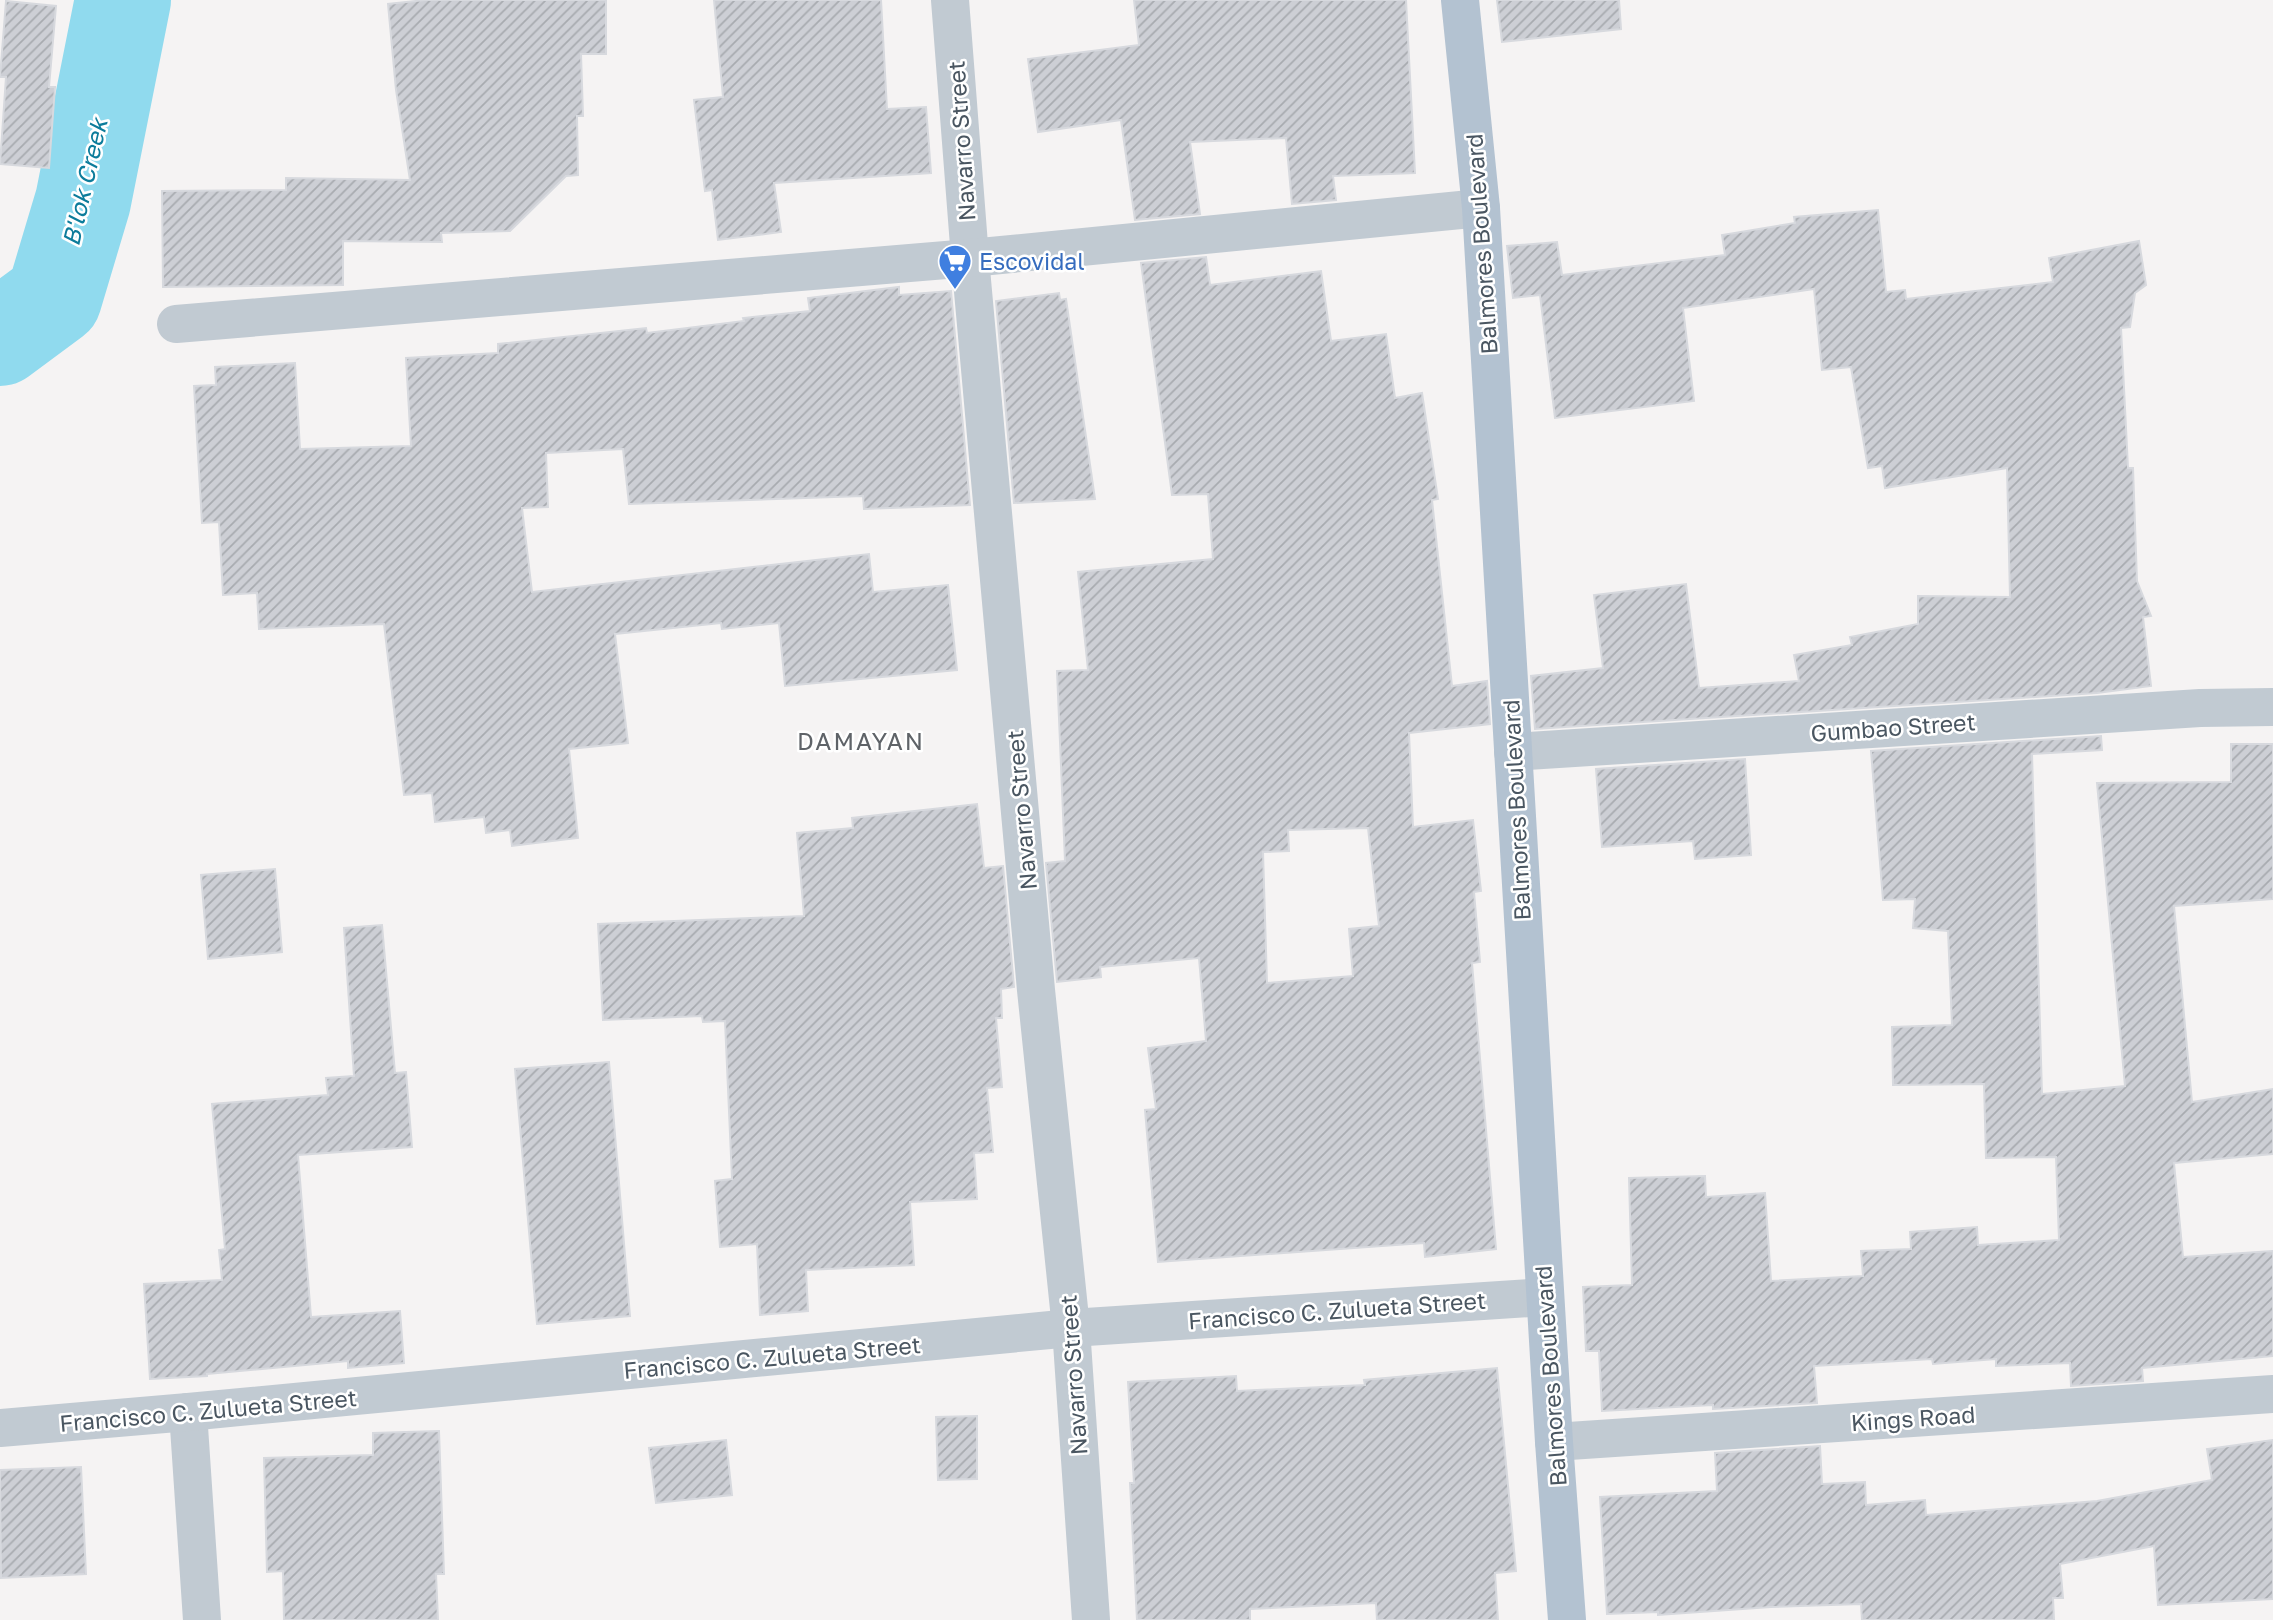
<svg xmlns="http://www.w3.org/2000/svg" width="2273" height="1620" viewBox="0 0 2273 1620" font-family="'Golos Text',sans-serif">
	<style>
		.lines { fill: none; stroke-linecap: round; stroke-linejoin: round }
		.river { stroke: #90daee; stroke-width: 96 }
		.building { fill: url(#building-hatch); stroke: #d7d9de; stroke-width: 2; fill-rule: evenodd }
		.minor { stroke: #c1cad2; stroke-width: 38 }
		.major { stroke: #b3c2d1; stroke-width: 38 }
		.labels { text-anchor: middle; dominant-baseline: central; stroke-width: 5; stroke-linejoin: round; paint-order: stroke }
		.street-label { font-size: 23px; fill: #4a5661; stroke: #fff }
		.shop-label { font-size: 23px; fill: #366cbe; stroke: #fff; text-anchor: start }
		.water-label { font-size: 24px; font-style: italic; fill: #0c7c9b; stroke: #fff }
		.neighbourhood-label { font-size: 24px; letter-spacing: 2px; fill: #5f6368; stroke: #fff }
	</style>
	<defs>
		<pattern id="building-hatch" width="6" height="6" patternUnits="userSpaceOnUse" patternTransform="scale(1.75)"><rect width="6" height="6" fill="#cdcfd5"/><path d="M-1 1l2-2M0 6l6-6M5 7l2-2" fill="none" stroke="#a8abb0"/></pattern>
	</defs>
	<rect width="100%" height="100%" fill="#f5f3f3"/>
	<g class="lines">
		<path class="river" d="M0,338L54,298L83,201L123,0"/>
	</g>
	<g class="building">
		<path d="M425,0H606V54H581L583,116H577L578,175L566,176L510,231L441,233L442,242L343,241V285L163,287L162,191L286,190V178L410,180L396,90L388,4Z"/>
		<path d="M714,0H881L887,109L926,107L931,173L774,183L781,232L718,240L712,190L705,191L694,100L723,97Z"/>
		<path d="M1134,0H1406L1415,173L1333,176L1336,200L1292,204L1286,138L1190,142L1200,214L1135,220L1121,120L1038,132L1028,59L1139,45Z"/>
		<path d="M1497,0H1619L1621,29L1502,42Z"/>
		<path d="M6,1L56,6L49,87H55L49,168L0,164L6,77H0Z"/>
		<path d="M1878,210L1886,292L1905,290L1906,299L2053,282L2049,258L2139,241L2146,285L2135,293L2130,327L2121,328L2128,468H2133L2137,581L2151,616L2143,617L2151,686L2097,693L1535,729L1531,676L1603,668L1594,595L1686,584L1699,688L1799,681L1794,655L1852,645L1850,637L1918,624V596L2010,597L2007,468L1885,488L1882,466L1868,468L1851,367L1822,370L1814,289L1683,308L1694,401L1555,418L1540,295L1513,298L1507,246L1557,242L1562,275L1725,255L1722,235L1795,223L1794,217Z"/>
		<path d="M1206,257L1210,285L1321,271L1331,341L1386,334L1395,398L1422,393L1438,499L1432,500L1452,686L1487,681L1490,724L1409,733L1413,827L1473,820L1481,891L1474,892L1480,962L1472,963L1496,1249L1425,1257L1424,1243L1158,1262L1145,1110L1156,1109L1148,1048L1206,1041L1199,958L1100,967L1101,977L1057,982L1046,863L1065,861L1057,671L1088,670L1078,572L1213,559L1208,494L1172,495L1141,263ZM1368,828L1379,926L1349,929L1353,976L1267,983L1263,852L1289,851L1288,830Z"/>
		<path d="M899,287V295L951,291L970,505L864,509L863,496L629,504L623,449L546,453L548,507L522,508L532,592L869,554L873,592L948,585L957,670L785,686L779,623L722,629L721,623L615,634L628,743L569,749L578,838L512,846L510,830L486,833L484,817L435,822L432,793L404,795L384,624L259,629L257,593L223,595L219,522L202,523L194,386L216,385L215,367L295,363L300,449L411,446L406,358L498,353V344L646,328L647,333L744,321L743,318L810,311L808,298Z"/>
		<path d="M1059,293L1060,300L1066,299L1095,499L1014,503L996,301Z"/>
		<path d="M2101,736L2102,750L2032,754L2042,1094L2125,1086L2097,783L2231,782V744H2273V899L2174,906L2192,1102L2273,1089V1154L2174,1163L2183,1257L2273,1251V1356L2142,1368L2143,1381L2071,1386L2070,1363L1996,1366V1359L1933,1364L1932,1359L1814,1366L1817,1403L1713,1409V1405L1602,1411L1599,1351H1586L1583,1287L1632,1285L1629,1178L1705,1176L1706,1197L1765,1193L1771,1281L1863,1276L1861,1251L1911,1249L1910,1232L1977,1227L1978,1245L2059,1240L2056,1157L1986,1158L1984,1084L1893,1085L1892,1027L1952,1025L1948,931L1913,928L1915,899L1883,900L1871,751Z"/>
		<path d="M1745,759L1751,855L1695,859L1693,841L1602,847L1596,769Z"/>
		<path d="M977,804L984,868L1003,866L1014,987L1001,989L1002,1018H996L1002,1087L987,1088L993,1152L974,1153L977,1199L910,1202L914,1265L806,1270L808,1311L760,1315L757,1244L720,1247L715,1181L732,1179L725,1021L703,1022L702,1016L603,1020L598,924L804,916L797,833L853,828L852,818Z"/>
		<path d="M275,869L282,952L208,959L201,875Z"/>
		<path d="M382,925L395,1073L406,1072L412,1147L298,1155L311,1317L400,1311L404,1363L348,1368V1361L207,1374V1376L150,1379L144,1284L222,1280L219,1250L225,1249L212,1104L328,1095L326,1078L354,1076L344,928Z"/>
		<path d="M609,1062L630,1316L537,1324L515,1069Z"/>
		<path d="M1497,1368L1516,1571L1495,1573L1498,1620H1377L1376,1603L1250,1609V1620H1137L1130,1483H1134L1128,1382L1236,1376L1237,1391L1365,1385L1364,1380Z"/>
		<path d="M977,1416V1479L938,1480L936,1417Z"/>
		<path d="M439,1431L444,1574H436L438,1620H284L283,1571L267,1572L264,1458L373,1455V1433Z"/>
		<path d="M726,1440L732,1495L656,1503L649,1448Z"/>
		<path d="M2273,1440V1599L2158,1605L2154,1546L2060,1564L2063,1598H2053L2054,1620H1862L1861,1604L1771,1607L1658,1615V1612L1607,1614L1600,1497L1717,1491L1715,1453L1820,1446L1822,1484L1865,1482L1866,1505L1925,1500L1926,1515L2097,1501L2212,1480L2207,1449Z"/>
		<path d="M81,1467L86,1574L1,1578L0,1470Z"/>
	</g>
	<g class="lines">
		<g class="minor">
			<path d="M950,0L970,258L1036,990L1071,1328L1091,1620"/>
			<path d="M176,324L970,258L1481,208"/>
			<path d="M1513,752L2200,708L2273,707"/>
			<path d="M188,1412L202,1620"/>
			<path d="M0,1428L188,1412L1071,1328L1545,1297"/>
			<path d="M1554,1442L2273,1394"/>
		</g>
		<path class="major" d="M1460,0L1481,208L1554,1442L1567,1620"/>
	</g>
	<defs>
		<symbol id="supermarket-pin" viewBox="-11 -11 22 30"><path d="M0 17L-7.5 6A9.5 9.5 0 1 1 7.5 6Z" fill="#3f7fe0" stroke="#fff"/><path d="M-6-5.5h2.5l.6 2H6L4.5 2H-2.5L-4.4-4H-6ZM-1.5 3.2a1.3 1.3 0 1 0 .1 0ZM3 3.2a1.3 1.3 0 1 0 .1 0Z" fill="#fff"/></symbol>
	</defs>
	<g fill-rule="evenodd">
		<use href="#supermarket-pin" x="936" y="242" width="38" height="52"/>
	</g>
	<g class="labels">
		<g class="street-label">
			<text transform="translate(961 141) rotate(-94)">Navarro Street</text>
			<text transform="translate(1481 244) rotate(-94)">Balmores Boulevard</text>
			<text transform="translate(1893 727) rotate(-4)">Gumbao Street</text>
			<text transform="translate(1021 810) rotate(-95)">Navarro Street</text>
			<text transform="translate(1516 810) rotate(-93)">Balmores Boulevard</text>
			<text transform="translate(1337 1310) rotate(-4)">Francisco C. Zulueta Street</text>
			<text transform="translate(772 1357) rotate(-5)">Francisco C. Zulueta Street</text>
			<text transform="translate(1073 1375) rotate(-94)">Navarro Street</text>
			<text transform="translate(1550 1376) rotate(-94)">Balmores Boulevard</text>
			<text transform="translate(208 1410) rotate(-5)">Francisco C. Zulueta Street</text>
			<text transform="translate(1913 1418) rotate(-4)">Kings Road</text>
		</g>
		<g class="shop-label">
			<text x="979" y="261">Escovidal</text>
		</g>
		<g class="water-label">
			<text transform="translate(84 182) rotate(-77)">B'lok Creek</text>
		</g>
		<g class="neighbourhood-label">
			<text x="861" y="740">DAMAYAN</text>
		</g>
	</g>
</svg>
